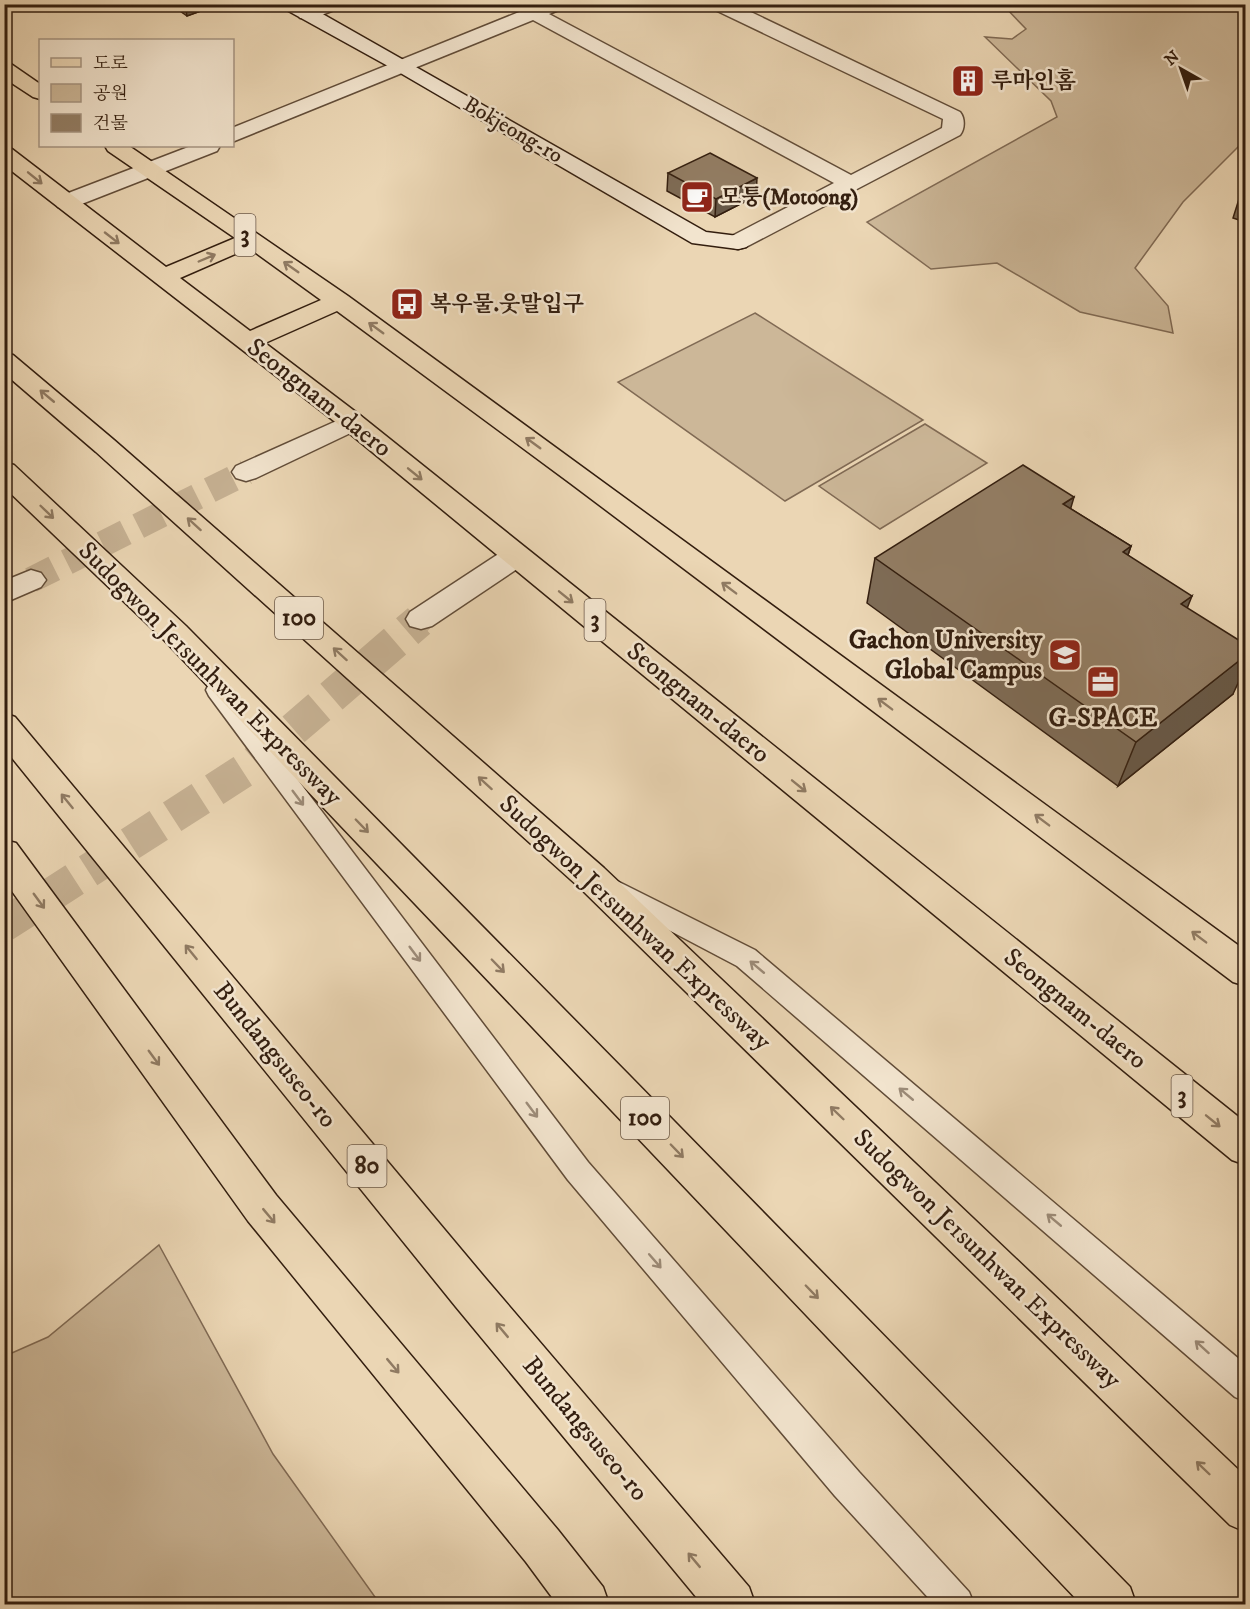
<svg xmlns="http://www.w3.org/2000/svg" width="1250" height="1609" viewBox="0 0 1250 1609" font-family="'IM FELL DW Pica','Noto Serif KR',serif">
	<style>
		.green { fill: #ccb798; stroke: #806a54; stroke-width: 1.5 }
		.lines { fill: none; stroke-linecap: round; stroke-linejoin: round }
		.street-tunnel-far1 { stroke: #c6b193; stroke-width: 26; stroke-dasharray: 26 14; stroke-linecap: butt }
		.street-tunnel { stroke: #c6b193; stroke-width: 34; stroke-dasharray: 34 16; stroke-linecap: butt }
		.lane-casing { stroke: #614c38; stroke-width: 3 }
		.street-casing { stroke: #614c38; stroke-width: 3 }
		.secondary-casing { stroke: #331e0f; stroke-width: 3 }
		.primary-casing { stroke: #331e0f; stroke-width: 3 }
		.highway-casing { stroke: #331e0f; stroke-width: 3 }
		.lane { fill: #f2e4ce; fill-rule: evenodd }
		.street { fill: #f2e4ce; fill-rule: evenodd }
		.secondary { fill: #f2e4ce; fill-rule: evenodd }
		.primary { fill: #ebd6b4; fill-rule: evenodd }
		.highway { fill: #ebd6b4; fill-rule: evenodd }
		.wall { fill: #7e6c57; stroke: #331e0f; stroke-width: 1.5 }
		.shaded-wall { fill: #675847; stroke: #331e0f; stroke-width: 1.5 }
		.building { fill: #937e65; stroke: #331e0f; stroke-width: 1.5 }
		.oneway { stroke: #8f7a62 }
		.oneway2 { stroke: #9c8b78 }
		.labels { text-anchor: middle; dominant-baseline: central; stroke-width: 5; stroke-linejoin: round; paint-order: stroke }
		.far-poi-label { font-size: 22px; font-weight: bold; fill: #331e0f; stroke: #f2e4ce; text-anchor: start }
		.far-street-label { font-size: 22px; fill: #331e0f; stroke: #f2e4ce }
		.shield { fill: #f2e4ce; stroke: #6c5948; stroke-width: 1.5 }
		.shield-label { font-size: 24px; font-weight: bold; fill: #331e0f }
		.street-label { font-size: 26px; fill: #331e0f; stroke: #f2e4ce }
		.poi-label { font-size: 26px; font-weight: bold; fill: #331e0f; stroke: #f2e4ce; text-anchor: end }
	</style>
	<rect width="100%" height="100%" fill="#ebd6b4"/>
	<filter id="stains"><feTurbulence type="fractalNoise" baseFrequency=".00333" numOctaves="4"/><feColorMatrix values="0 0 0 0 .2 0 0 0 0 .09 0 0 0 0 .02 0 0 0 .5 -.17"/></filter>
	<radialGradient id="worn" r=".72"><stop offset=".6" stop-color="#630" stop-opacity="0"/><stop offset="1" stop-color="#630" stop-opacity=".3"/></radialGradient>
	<g class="green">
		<path d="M1006,5H1245V140L1183,202L1135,268L1168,306L1173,333L1080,312L997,263L931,269L867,222L1057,117L1051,101L985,37L1012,39L1026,29L1004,6Z"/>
		<path d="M755,313L923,420L785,501L618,382Z"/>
		<path d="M925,424L987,463L880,529L819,486Z"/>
		<path d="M159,1245L273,1454L380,1604H5V1356L48,1337Z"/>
	</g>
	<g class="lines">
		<g class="street-tunnel-far1">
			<path d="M31,580L246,472"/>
			<path d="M417,623L421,619"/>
		</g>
		<path class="street-tunnel" d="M4,925L251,766L419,621"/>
		<defs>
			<g id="lane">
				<path d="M217,682L225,684L588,1162L859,1472L969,1592L974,1604H934L835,1496L568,1180L209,696L206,690L209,684Z"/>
				<path d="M613,879L755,950L1246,1365V1402L1235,1397L737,966L604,896L600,889L604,882Z"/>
			</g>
			<g id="street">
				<path d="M314,4H341L339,8L314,18H300L298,14L300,10Z"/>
				<path d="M539,4H563L561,9L549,14L851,175L942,128L943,119L711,8L709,4H734L960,112C965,118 965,129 960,135L746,247L738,249L730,247L726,242L730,237L834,183L533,20L232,142V128Z"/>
				<path d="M191,146H220L217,151L74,207L66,209L58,207L55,202L58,197Z"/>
				<path d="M352,414L361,416L365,422L361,428L256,478L246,481L236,478L232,472L236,466Z"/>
				<path d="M516,546L526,549L530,556L526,563L432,626L421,629L410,626L406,619L410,612L506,549Z"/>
				<path d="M31,570L41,573L46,580L41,587L4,603V581Z"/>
			</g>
			<path id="secondary" d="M281,4H305L706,232L746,237L750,242L746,247L738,249L692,243L397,71L283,8Z"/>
			<g id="primary">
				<path d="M4,62L11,64L40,84V99L33,97L4,78Z"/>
				<path d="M105,146H129L348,296L1246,951V986L1233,982L570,483L337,311L265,343L361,416L1246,1123V1165L1232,1160L343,428L4,165V148L12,149L166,267L235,238L108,151ZM249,248L321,300L250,331L180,278Z"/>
			</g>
			<g id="highway">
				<path d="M4,353L13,355L114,440L604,868L1246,1477V1532L1230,1525L580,888L96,452L4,373Z"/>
				<path d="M4,462L14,465L186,626L629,1075L1130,1587L1136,1604H1081L164,640L4,487Z"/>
				<path d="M4,713L15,717L486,1279L749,1587L755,1604H702L456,1307L4,748Z"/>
				<path d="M4,840L16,843L276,1195L558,1530L603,1587L609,1604H557L526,1562L248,1221L4,880Z"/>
			</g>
		</defs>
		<use href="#lane" class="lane-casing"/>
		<use href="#street" class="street-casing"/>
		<use href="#secondary" class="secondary-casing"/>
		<use href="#primary" class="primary-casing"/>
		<use href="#highway" class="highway-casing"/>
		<use href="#lane" class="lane"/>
		<use href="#street" class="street"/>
		<use href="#secondary" class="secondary"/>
		<use href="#primary" class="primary"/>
		<use href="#highway" class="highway"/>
	</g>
	<g class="wall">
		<path d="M170,4H220L187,16Z"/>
		<path d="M668,173L756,196L715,217L667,191Z"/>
		<path d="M1245,180V222L1233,218Z"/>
		<path d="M1071,509L1131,546L1128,555L1187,607L1233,694L1118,786L867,603L875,558Z"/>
	</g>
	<g class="shaded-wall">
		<path d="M185,4H220L187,16Z"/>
		<path d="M757,178L756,196L715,217L716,199Z"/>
		<path d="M1074,497L1061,542L1063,504Z"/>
		<path d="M1131,546L1115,592L1123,552Z"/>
		<path d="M1192,596L1174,641L1181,604Z"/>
		<path d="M1245,656V668L1233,694L1118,786L1136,742Z"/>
	</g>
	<g class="building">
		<path d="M710,153L757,178L716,199L668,173Z"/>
		<path d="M1023,465L1074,497L1063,504L1131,546L1123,552L1192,596L1181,604L1245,644V656L1136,742L875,558Z"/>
	</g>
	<defs><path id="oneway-shaft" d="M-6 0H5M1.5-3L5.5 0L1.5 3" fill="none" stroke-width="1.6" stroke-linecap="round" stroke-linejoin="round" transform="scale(1.5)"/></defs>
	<g class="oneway">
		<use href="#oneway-shaft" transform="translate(35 178) rotate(39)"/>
		<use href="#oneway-shaft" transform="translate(112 238) rotate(38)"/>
		<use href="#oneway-shaft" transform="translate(207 258) rotate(-23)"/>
		<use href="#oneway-shaft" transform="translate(291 267) rotate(-145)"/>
		<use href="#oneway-shaft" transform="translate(376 328) rotate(-144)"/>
		<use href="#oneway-shaft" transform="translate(47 396) rotate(-140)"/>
		<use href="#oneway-shaft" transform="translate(533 443) rotate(-144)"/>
		<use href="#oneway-shaft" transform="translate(415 474) rotate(39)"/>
		<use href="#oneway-shaft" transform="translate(47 512) rotate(44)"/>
		<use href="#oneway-shaft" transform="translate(194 524) rotate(-138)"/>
		<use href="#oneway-shaft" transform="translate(729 588) rotate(-143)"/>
		<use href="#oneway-shaft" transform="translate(566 597) rotate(39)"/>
		<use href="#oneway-shaft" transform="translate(340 654) rotate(-138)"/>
		<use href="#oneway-shaft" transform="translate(885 704) rotate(-143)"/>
		<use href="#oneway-shaft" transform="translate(485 783) rotate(-138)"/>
		<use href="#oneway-shaft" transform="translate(799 786) rotate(39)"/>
		<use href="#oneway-shaft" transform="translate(67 801) rotate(-129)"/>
		<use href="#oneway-shaft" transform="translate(1042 820) rotate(-143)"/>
		<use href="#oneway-shaft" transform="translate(362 826) rotate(46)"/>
		<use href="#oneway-shaft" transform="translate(39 901) rotate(54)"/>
		<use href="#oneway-shaft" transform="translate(1199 937) rotate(-143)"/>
		<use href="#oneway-shaft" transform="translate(191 952) rotate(-129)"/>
		<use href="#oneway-shaft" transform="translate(498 966) rotate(46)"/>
		<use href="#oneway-shaft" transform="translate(154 1058) rotate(54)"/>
		<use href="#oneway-shaft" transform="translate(837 1113) rotate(-136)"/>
		<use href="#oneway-shaft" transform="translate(1213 1121) rotate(39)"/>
		<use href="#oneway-shaft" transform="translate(677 1151) rotate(46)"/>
		<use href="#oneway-shaft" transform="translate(269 1216) rotate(50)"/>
		<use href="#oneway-shaft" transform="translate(812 1292) rotate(46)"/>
		<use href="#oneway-shaft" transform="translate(502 1330) rotate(-130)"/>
		<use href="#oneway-shaft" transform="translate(393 1366) rotate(50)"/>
		<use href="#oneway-shaft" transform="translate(1203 1468) rotate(-136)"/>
		<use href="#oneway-shaft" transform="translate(694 1560) rotate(-130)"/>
	</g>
	<g class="oneway2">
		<use href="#oneway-shaft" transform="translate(298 798) rotate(53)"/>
		<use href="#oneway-shaft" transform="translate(415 954) rotate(53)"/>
		<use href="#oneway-shaft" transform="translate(757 967) rotate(-140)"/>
		<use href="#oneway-shaft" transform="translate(906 1094) rotate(-140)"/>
		<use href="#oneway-shaft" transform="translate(532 1110) rotate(53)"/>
		<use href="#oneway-shaft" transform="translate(1054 1220) rotate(-140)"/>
		<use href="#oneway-shaft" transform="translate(655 1261) rotate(49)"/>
		<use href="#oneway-shaft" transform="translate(1202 1347) rotate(-138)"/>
	</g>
	<defs>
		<symbol id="building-square" viewBox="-11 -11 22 22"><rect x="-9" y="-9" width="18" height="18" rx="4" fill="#8f2418" stroke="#f2e4ce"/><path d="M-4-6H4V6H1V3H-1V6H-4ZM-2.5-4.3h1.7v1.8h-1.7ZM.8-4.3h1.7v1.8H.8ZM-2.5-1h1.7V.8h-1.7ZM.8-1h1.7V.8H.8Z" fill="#fff"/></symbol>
		<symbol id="cafe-square" viewBox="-11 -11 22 22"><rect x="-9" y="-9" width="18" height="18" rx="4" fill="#8f2418" stroke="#f2e4ce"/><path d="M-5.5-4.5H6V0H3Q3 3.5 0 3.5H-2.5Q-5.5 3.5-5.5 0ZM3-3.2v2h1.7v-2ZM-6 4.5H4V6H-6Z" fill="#fff"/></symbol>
		<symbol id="bus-square" viewBox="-11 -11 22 22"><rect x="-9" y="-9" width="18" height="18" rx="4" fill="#8f2418" stroke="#f2e4ce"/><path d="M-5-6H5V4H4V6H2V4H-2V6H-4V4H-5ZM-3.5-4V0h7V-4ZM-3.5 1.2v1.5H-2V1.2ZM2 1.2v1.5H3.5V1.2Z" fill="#fff"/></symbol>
		<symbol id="university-square" viewBox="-11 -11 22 22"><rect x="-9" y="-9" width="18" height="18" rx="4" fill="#8f2418" stroke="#f2e4ce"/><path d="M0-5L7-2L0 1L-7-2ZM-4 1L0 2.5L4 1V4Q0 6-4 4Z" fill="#fff"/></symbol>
		<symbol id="office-square" viewBox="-11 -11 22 22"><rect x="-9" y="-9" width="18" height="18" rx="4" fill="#8f2418" stroke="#f2e4ce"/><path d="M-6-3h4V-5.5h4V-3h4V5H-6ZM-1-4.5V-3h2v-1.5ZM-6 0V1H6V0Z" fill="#fff"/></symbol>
	</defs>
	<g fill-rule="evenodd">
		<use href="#building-square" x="949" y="62" width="38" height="38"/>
		<use href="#cafe-square" x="678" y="178" width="38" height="38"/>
		<use href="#bus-square" x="388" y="285" width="38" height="38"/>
		<use href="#university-square" x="1046" y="636" width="38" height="38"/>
		<use href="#office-square" x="1084" y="663" width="38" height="38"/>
	</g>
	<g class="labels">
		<g class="far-poi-label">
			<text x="991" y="81">루마인홈</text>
			<text x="720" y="197">모퉁(Motoong)</text>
			<text x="430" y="304">복우물.웃말입구</text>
		</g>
		<g class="far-street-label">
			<text transform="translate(513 130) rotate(30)">Bokjeong-ro</text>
		</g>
		<g class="shield">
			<rect x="234.5" y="214" width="21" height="42" rx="4.5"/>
			<rect x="275" y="597" width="48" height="42" rx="4.5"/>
			<rect x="584.5" y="599" width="21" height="42" rx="4.5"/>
			<rect x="1171.5" y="1075" width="21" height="42" rx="4.5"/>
			<rect x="621" y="1097" width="48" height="42" rx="4.5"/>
			<rect x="347.5" y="1145" width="39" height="42" rx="4.5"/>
		</g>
		<g class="shield-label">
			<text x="245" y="235">3</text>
			<text x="299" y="618">100</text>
			<text x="595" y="620">3</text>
			<text x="1182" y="1096">3</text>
			<text x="645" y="1118">100</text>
			<text x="367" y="1166">80</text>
		</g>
		<g class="street-label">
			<text transform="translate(319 398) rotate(38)">Seongnam-daero</text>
			<text transform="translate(210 674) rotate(45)">Sudogwon Je1sunhwan Expressway</text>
			<text transform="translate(698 703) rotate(39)">Seongnam-daero</text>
			<text transform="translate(635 923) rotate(43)">Sudogwon Je1sunhwan Expressway</text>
			<text transform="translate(1075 1009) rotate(39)">Seongnam-daero</text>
			<text transform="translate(275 1055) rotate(51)">Bundangsuseo-ro</text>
			<text transform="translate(987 1259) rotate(44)">Sudogwon Je1sunhwan Expressway</text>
			<text transform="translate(585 1429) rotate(50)">Bundangsuseo-ro</text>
		</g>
		<g class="poi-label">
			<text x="1042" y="640">Gachon University<tspan x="1042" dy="30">Global Campus</tspan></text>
			<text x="1103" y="718" text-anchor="middle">G-SPACE</text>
		</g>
	</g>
	<rect width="1250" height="1609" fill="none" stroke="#ebd6b4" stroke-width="24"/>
	<rect x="6" y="6" width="1238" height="1597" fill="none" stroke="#331e0f" stroke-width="3"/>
	<rect x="12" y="12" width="1226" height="1585" fill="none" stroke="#331e0f" stroke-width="1.5"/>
	<rect x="39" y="39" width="195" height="108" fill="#f2e4ce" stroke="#a69582" stroke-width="1.5"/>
	<rect x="51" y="58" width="30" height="9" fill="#ebd6b4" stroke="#a69582" stroke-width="1.5"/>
	<text x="93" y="69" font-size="18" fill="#331e0f">도로</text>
	<rect x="51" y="84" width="30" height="18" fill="#ccb798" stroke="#a69582" stroke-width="1.5"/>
	<text x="93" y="99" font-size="18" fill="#331e0f">공원</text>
	<rect x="51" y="114" width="30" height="18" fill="#937e65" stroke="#a69582" stroke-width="1.5"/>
	<text x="93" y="129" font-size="18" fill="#331e0f">건물</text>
	<g transform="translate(1181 69) rotate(320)" stroke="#f2e4ce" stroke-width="4.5" paint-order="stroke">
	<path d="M0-4.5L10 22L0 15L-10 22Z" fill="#331e0f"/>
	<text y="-9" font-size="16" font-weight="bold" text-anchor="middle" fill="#331e0f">N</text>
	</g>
	<rect width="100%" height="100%" filter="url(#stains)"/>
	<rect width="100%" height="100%" fill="url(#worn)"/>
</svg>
